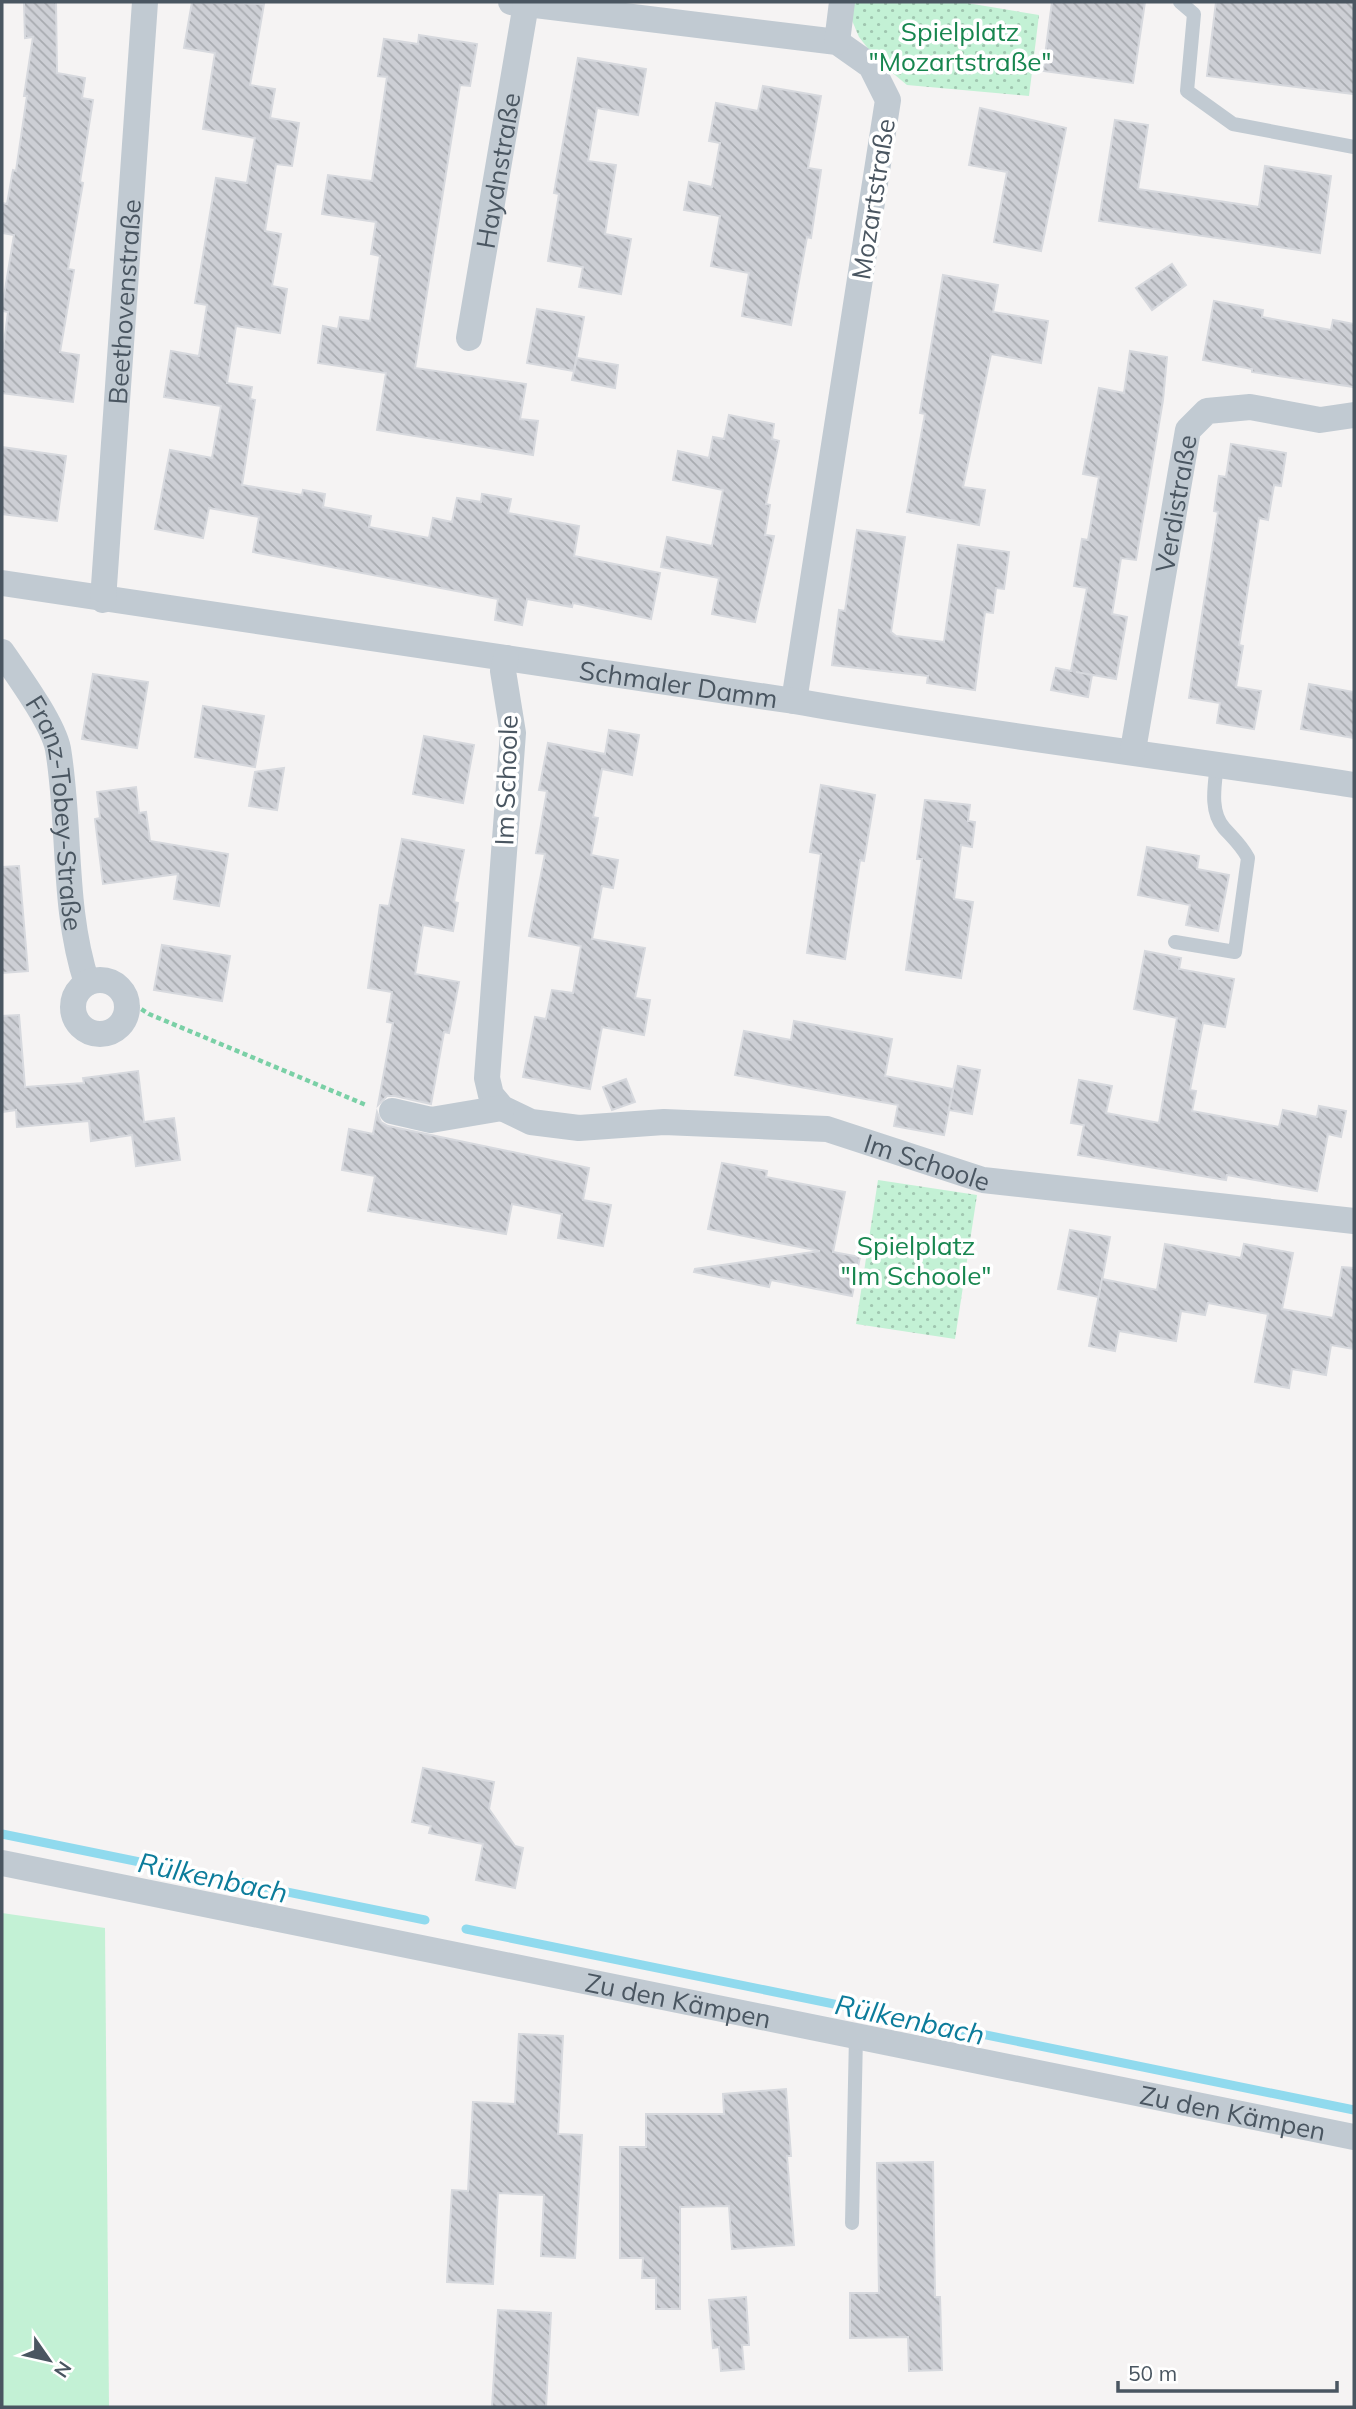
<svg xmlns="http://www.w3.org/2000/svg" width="1356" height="2409" viewBox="0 0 1356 2409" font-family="Mulish,sans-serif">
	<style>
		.grass { fill: #c3f1d5 }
		.park { fill: url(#park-dots) }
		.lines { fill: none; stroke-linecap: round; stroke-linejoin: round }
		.stream { stroke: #90daee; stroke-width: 9 }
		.building { fill: url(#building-back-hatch); stroke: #d7d9de; stroke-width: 2 }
		.path { stroke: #7ad0a6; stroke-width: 4.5; stroke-dasharray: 5 3.5; stroke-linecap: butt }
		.service { stroke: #c1cad2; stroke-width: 14 }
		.minor { stroke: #c1cad2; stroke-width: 26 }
		.labels { text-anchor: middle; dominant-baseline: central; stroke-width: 7; stroke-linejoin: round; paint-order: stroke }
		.park-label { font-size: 26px; fill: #17864f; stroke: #fff }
		.street-label { font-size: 26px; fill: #4a5661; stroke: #fff }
		.water-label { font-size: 28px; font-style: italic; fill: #0c7c9b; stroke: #fff }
	</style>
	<defs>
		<pattern id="park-dots" width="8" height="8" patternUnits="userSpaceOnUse" patternTransform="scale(1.75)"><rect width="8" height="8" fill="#c3f1d5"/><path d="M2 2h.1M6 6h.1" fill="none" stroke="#a0c6b0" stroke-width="1.8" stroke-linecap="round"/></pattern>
		<pattern id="building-back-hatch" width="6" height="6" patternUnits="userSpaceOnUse" patternTransform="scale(1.75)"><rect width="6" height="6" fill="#cdcfd5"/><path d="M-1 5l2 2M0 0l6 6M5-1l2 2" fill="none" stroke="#a8abb0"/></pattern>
	</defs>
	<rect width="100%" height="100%" fill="#f5f3f3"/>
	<path class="grass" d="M2,1913L105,1928L109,2407H2Z"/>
	<g class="park">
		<path d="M854,2H961L1039,15L1029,96L907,85L877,60L859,37L851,18Z"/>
		<path d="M878,1180L977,1195L955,1339L856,1324Z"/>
	</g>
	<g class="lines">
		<g class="stream">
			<path d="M2,1834L425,1920"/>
			<path d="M466,1929L1354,2110"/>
		</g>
	</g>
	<g class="building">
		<path d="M24,2H56L57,73L85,78L82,98L93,100L80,182L83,183L68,269L74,270L60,352L79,355L73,402L2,393V359L8,312L2,311V308L14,235L2,233V203L7,204L13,170L16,171L27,96H24L33,37L25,38Z"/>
		<path d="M192,2L264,4L250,85L275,89L270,118L299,123L292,166L276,164L265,231L281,234L272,286L287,289L280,333L236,326L227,383L252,387L250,399L255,400L242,485L302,495L303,490L325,494L323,507L371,516L369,527L429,538L433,518L452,522L457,498L481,502L482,494L511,499L508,513L579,526L574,556L660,573L651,619L573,603L572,607L527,599L522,625L495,620L498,599L253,552L259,517L209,508L203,538L155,529L170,450L212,458L221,406L164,397L171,351L199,356L207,305L195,303L216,178L247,183L255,138L203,129L215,53L184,48Z"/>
		<path d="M1052,2H1145L1133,83L1043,71Z"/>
		<path d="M1216,2H1354V94L1207,76Z"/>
		<path d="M419,35L477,44L470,86L460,85L415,368L526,384L520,419L538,421L533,455L377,430L386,373L318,363L323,326L338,329L340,317L370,321L380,256L371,254L376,222L322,214L328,175L372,181L387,77L378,76L384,39L418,44Z"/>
		<path d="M578,58L646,69L638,115L597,108L588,161L616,165L605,234L631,239L621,294L579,287L583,267L548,261L559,194L554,193Z"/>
		<path d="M763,86L821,96L808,168L821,170L811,238L807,237L791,325L742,316L749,273L711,266L720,216L684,210L689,182L712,187L720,143L709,141L716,103L758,111Z"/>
		<path d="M980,108L1066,128L1041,251L994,242L1007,172L969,165Z"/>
		<path d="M1115,120L1148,125L1138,189L1259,207L1265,166L1331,176L1320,253L1099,221Z"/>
		<path d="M1172,264L1186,285L1152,310L1136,288Z"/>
		<path d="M943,275L998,285L993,312L1048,321L1041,363L991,354L963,487L985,490L979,525L907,512L925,414L920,413Z"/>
		<path d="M1214,301L1263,310L1262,317L1331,330L1333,320L1354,324V387L1252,372V369L1203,360Z"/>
		<path d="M537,309L584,317L574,371L527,363Z"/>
		<path d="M1130,351L1167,357L1163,400L1136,560L1121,558L1112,614L1127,617L1116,679L1076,672L1092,675L1088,697L1051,690L1056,668L1071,671L1087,588L1074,586L1082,539L1088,540L1099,477L1083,474L1099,388L1124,393Z"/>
		<path d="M577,358L618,365L615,388L572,380Z"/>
		<path d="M729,415L774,424L772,439L779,441L766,504L770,505L765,535L774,536L755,622L712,614L719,578L661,567L667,537L712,546L723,490L673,480L678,451L709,458L713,437L724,439Z"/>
		<path d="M1231,444L1286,453L1281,486L1274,485L1268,520L1259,518L1239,645L1243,646L1236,687L1261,691L1254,729L1217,723L1220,703L1189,698L1218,512L1214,511L1219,476L1226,477Z"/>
		<path d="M2,447L66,456L57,521L2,514Z"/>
		<path d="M857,530L905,537L891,632L896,636L944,642L958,545L1009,552L1004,589L996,588L993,613L985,612L975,690L927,683L928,676L832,665L839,610L845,611Z"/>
		<path d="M93,674L148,682L137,748L82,739Z"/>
		<path d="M1309,684L1354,692V738L1301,729Z"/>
		<path d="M203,706L264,716L255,767L195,757Z"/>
		<path d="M609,730L639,735L632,775L602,769L593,817L598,818L591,855L618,860L613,888L602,886L592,939L645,948L635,998L650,1000L644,1035L602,1027L590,1089L523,1077L535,1017L546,1019L552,990L573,993L581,946L529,936L545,854L536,853L547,791L539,790L548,743L605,754Z"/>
		<path d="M424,736L474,745L463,803L413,794Z"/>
		<path d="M284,768L277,810L249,806L255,772Z"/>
		<path d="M821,785L875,795L864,861L860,860L845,959L807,953L821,854L810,852Z"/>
		<path d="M136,787L139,813L146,812L150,841L228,854L219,906L174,899L178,874L103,884L95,819L100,818L97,792Z"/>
		<path d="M925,800L970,805L968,821L975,822L972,847L961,845L954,899L973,902L961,978L906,970L922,859H917Z"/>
		<path d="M402,839L464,850L454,902L458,903L453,931L423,925L415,974L459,982L449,1033L444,1032L431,1104L395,1096H387L378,1105L393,1023L387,1022L392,992L368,988L380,905L389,906Z"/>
		<path d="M1147,847L1199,856L1197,869L1229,875L1218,931L1186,925L1190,905L1138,895Z"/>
		<path d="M19,866L28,971L2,973V867Z"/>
		<path d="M162,945L230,956L222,1001L154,990Z"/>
		<path d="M1145,951L1181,958L1179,969L1234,979L1225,1027L1203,1023L1190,1090L1196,1091L1192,1111L1279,1127L1283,1110L1317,1117L1319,1106L1346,1111L1341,1137L1328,1134L1317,1191L1227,1175L1226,1180L1078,1155L1084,1125L1071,1123L1079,1080L1112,1086L1106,1113L1159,1123L1177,1018L1134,1009Z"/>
		<path d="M19,1015L25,1087L84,1083L83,1078L138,1071L144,1122L174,1118L180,1160L136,1166L132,1135L91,1141L89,1121L17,1127L16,1110L2,1112V1016Z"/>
		<path d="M794,1021L892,1039L885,1076L953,1089L944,1135L894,1126L898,1105L735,1075L744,1031L791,1040Z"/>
		<path d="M958,1066L980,1070L972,1114L949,1110Z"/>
		<path d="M626,1079L635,1102L612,1110L603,1087Z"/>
		<path d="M377,1112L381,1122L388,1126L589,1168L583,1200L611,1205L603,1246L558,1238L562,1214L512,1204L506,1234L368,1211L375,1176L342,1170L349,1129L373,1134Z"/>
		<path d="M722,1163L767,1171L766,1177L845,1192L833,1252L860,1257L852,1296L771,1280L769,1287L694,1272L695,1269L820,1251L708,1229Z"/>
		<path d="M1070,1230L1110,1237L1099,1297L1058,1289Z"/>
		<path d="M1165,1244L1241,1258L1244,1244L1293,1253L1282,1309L1333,1318L1342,1267L1354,1268V1349L1331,1345L1326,1375L1292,1369L1289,1388L1255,1382L1268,1314L1208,1303L1205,1315L1181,1311L1176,1341L1119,1331L1115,1351L1089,1346L1102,1279L1157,1290Z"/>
		<path d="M423,1768L494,1782L489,1809L515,1846L523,1848L515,1888L476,1880L483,1844L429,1833L431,1826L412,1822Z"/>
		<path d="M519,2034L563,2036L558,2134L582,2135L575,2258L541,2256L544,2195L498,2193L493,2284L447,2282L452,2190L468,2191L473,2102L515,2104Z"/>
		<path d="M786,2089L791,2156H787L794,2245L732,2249L729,2206L680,2207V2309H656V2278H642L643,2258H620V2147H646V2114H724L723,2094Z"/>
		<path d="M933,2162L935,2297H940L942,2370L909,2371L908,2337L850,2338V2293H879L877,2163Z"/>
		<path d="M746,2297L749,2345H742L744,2369L721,2371L719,2347L713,2348L709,2300Z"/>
		<path d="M498,2310L551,2313L546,2407H492Z"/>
	</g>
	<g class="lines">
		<path class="path" d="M127,1000L149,1014L366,1105"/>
		<g class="service">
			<path d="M1180,2L1194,14L1187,91L1233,124L1354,147"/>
			<path d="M1175,942L1235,952L1248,858C1242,846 1233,838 1224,828C1209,811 1215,784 1217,764"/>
			<path d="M852,2223L856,2036"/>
		</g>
		<g class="minor">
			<path d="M511,2L837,42L871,66L888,100L794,701"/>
			<path d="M837,42L842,2"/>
			<path id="s1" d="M469,338L526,4"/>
			<path id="s2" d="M2,583L794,701C980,734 1168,756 1354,785"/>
			<path id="s3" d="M103,600L145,2"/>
			<path id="s4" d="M2,652C17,674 53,723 58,749C71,827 62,907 87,983"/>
			<path id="s5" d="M506,658L503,671L513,733L487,1078L491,1095L502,1108L531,1122L579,1128L664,1122L827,1129L983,1180L1354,1221"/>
			<path id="s6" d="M1133,750L1188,430L1207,411L1250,407L1320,420L1354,415"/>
			<circle cx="100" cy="1007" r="27"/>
			<path d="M392,1111L431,1120L502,1108"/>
			<path id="s7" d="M2,1863L1354,2137"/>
		</g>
	</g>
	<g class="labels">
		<g class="park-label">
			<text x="960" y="31">Spielplatz<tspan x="960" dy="30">"Mozartstraße"</tspan></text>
			<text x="916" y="1245">Spielplatz<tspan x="916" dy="30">"Im Schoole"</tspan></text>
		</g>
		<g class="street-label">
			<text stroke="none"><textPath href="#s1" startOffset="170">Haydnstraße</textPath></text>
			<text transform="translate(873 199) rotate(-81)">Mozartstraße</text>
			<text stroke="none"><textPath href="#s3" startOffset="299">Beethovenstraße</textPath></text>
			<text stroke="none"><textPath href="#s6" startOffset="250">Verdistraße</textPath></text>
			<text stroke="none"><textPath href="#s2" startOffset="684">Schmaler Damm</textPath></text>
			<text transform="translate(506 780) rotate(-88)">Im Schoole</text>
			<text stroke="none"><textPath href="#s4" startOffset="175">Franz-Tobey-Straße</textPath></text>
			<text stroke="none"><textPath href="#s5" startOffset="891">Im Schoole</textPath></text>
			<text stroke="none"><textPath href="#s7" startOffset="690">Zu den Kämpen</textPath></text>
			<text stroke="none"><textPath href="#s7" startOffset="1256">Zu den Kämpen</textPath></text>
		</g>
		<g class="water-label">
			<text transform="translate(213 1877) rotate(12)">Rülkenbach</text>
			<text transform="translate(910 2019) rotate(12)">Rülkenbach</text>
		</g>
	</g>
	<rect width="1356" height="2409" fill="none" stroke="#4a5661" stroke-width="7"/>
	<g transform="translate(49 2360) rotate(124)" stroke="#ffffff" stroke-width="5" paint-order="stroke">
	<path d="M0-5L12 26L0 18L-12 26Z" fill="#4a5661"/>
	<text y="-10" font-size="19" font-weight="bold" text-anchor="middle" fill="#4a5661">N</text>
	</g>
	<path d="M1118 2381v10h219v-10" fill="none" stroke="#4a5661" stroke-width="3.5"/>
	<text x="1128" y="2381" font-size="21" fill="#4a5661" stroke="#ffffff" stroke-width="5" paint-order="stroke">50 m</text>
</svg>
